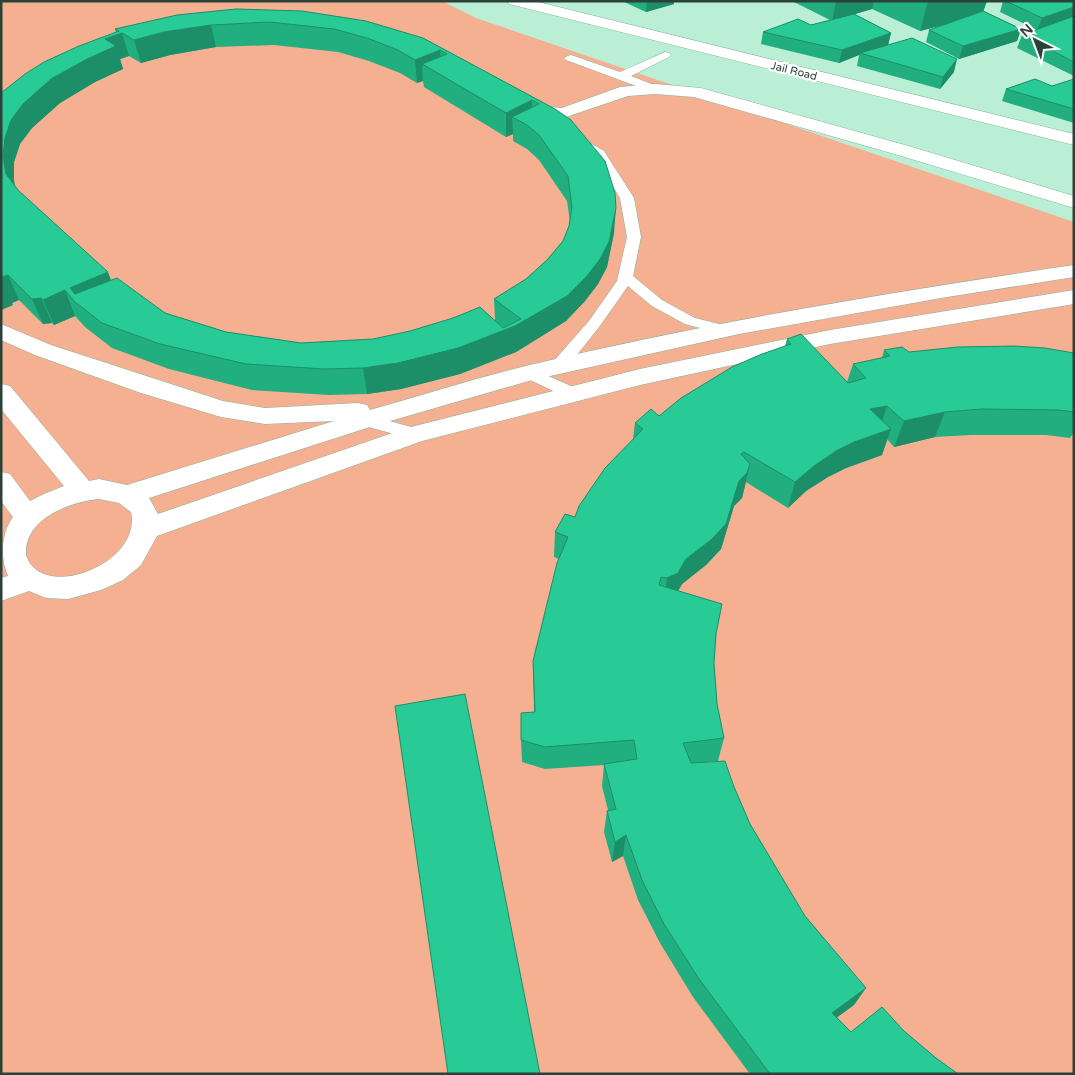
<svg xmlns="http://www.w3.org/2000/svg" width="1075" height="1075" viewBox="0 0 1075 1075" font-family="'Varela Round',sans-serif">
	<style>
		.green { fill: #f5b092 }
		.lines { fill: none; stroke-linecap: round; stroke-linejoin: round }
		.lane-casing { stroke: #82b59d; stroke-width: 1 }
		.street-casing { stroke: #82b59d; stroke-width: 1 }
		.secondary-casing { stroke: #82b59d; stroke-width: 1 }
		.lane { fill: #fff; fill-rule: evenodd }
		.street { fill: #fff; fill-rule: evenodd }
		.secondary { fill: #fff; fill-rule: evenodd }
		.wall { fill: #22af80; fill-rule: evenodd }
		.shaded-wall { fill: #1c8e68 }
		.building { fill: #28cb95; stroke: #1c8e68; fill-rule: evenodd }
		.labels { text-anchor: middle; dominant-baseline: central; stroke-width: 4.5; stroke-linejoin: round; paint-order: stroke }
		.far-street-label { font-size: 11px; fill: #2c4138; stroke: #fff }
	</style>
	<rect width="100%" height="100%" fill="#baefd6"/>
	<path class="green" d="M1,1H442L476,18L1074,222V1074H1Z"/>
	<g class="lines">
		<defs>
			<g id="lane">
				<path d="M665,52L669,53L671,55L669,57L631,76L659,87L661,89L659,91L655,93L566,60L564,58L570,55L574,56L620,72Z"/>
				<path d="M590,143L604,151L634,198L641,237L633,276L662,300L695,318L731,327L734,330L731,333L726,335L685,324L652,306L628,286L599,327L564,371L558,372L552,371L550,367L552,363L589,321L617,281L627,237L620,198L594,156L584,147Z"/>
				<path d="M530,368L580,390L582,394L580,398L574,399L568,398L524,377L522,373L524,369Z"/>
				<path d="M364,414L422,430L425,434L422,438L416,440L358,424L356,420L358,416Z"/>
			</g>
			<g id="street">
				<path d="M655,84L701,88L912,147L1074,196V208L898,155L694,97L655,94L628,96L563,118L529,115L518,110L515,106L518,102L524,101L538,106L562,108L620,87Z"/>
				<path d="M1074,265V277L941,298L739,334L532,380L373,426L149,498L158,514L407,428L640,369L830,330L1074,290V304L830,344L640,385L422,441L157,536L141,565L123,580L101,590L68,599L46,598L29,591L1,601V578L8,576C0,558 1,534 13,517L1,501V472L10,474L30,501L44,494L64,486L1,409V384L10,386L89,481L99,479L127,485L334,421L265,424L221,417L141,393L35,355L1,340V324L51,345L223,401L265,408L358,403L367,405L370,410C423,395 476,378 530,365C709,322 892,292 1074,265ZM99,499L119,503L131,512C143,564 41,603 26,555C24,518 70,502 99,499Z"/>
			</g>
			<path id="secondary" d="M507,1H534L1074,134V145L509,4Z"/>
		</defs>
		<use href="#lane" class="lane-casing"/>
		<use href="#street" class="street-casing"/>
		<use href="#secondary" class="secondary-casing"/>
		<use href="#lane" class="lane"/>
		<use href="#street" class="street"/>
		<use href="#secondary" class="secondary"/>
	</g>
	<g class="wall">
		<path d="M622,1H674V4L646,12Z"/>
		<path d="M792,1H987L983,11L1021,29L1017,41L959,59L926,42L929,30L946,24L920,31L872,9L854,14L891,33L888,45L954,72L940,89L857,66L859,55L839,63L761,44L763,32L811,25L830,20Z"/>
		<path d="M1003,1H1074V76L1017,48L1022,35L1037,30L1000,12Z"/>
		<path d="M236,9L423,38L555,109L614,233L607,267L598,284L585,301L566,321L516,352L460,374L401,389L367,394L329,395L252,390L169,369L112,348L85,327L75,316L54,325L52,323L43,324L19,300L12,303L13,305L1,310V93L116,32L115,29ZM274,45L338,52L369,61L400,73L417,83L423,81L424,87L506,137L513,134V141L527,149L539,160L567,201L570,222L569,226L563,241L547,260L526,279L494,299L495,320L373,339L301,343L226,332L165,313L111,280L18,190L14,185V162L20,144L32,128L60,103L95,82L123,69L120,59L129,56L141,63L170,55L216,47Z"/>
		<path d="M1074,79V123L1002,101L1006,89L1052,86Z"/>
		<path d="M787,339L847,382L853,364L882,358L884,350L909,352L1074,353V432L1070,438L1046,435H971L935,437L894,447L887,439L882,455L846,468L828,477L806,491L788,508L746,482L742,498L734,506L721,549L706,565L682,584L678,591L716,634L714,663L717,704L724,738L718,761L705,762L734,787L750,824L854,1005L837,1017L851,1032L904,1031L936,1058L958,1074H750L693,997L660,943L638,900L623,856L612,862L604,832L607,811L608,810L602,786L604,765L545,769L522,762L521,740L534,712L533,661L559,559L554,557L555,532L575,517L633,439L635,423L659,416L785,346Z"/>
	</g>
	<g class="shaded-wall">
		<path d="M647,1H674V4L646,12Z"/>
		<path d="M836,1H874L872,9L832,21Z"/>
		<path d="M928,1H987L982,15L920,31Z"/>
		<path d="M1074,7V17L1037,30L1042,18Z"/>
		<path d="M211,25L216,47L170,55L141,63L134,40L164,32Z"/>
		<path d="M1021,29L1017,41L959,59L963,46Z"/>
		<path d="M122,33L129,56L120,59L123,69L95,82L60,103L32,128L20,144L14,162V180L17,198L6,174L3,156L5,138L11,120L23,104L51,79L105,39Z"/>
		<path d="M891,33L888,45L860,53L859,55L839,63L842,50Z"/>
		<path d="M440,50L442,73L422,64L423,81L417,83L415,60Z"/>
		<path d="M957,59L954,72L940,89L943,77Z"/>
		<path d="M532,100V124L512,117L513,134L506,137V113Z"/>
		<path d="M616,208L614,233L607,267L598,284L585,301L566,321L516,352L460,374L401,389L367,394L363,368L515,326Z"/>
		<path d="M108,272L117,297L86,311L70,288Z"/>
		<path d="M8,275L19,300L12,303L13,305L1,310V277Z"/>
		<path d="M65,290L75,316L54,325L43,300Z"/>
		<path d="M41,298L52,323L43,324L32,299Z"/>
		<path d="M887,406L879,431L870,409Z"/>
		<path d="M945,412L935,437L894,447L904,421Z"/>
		<path d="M891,429L882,455L846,468L828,477L806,491L788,508L795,482L814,466L836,451L854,442Z"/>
		<path d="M750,464L742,498L734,506L721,549L706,565L682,584L674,598L664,603L667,578L686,559Z"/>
		<path d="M626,835L623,856L612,862L615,842Z"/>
		<path d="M866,988L854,1005L821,1029L832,1013Z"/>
	</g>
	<g class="building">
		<path d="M1006,1H1074V7L1042,18Z"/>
		<path d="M236,9L302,11L366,21L423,38L555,109L571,120L605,161L615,193L616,208L609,242L600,259L587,276L567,296L515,326L458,348L398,363L363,368L324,369L246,364L160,344L102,323L75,302L65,290L43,300L41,298L32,299L8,275L1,277V93L25,74L44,62L79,46L119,31L115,29L177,15ZM270,22L334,29L367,38L398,50L415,60L440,50L447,54L422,64L506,113L532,100L539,104L512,117L527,125L539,135L568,176L572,207L569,226L563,241L547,260L526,279L494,299L521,319L503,328L480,307L453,318L410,331L373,339L301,343L226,332L165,313L117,278L75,294L70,288L108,272L18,190L6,174L3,156L5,138L11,120L23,104L51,79L87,59L116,46L105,39L122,33L134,40L164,32L211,25Z"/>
		<path d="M983,11L1021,29L963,46L929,30Z"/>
		<path d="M854,14L891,33L842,50L763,32L798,19L811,25Z"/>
		<path d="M1074,16V62L1022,35Z"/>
		<path d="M912,38L957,59L943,77L860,53Z"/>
		<path d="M1035,79L1052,86L1074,79V109L1006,89Z"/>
		<path d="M801,334L848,383L866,378L853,364L890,356L884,350L902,347L909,352L958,347L1014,346L1045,348L1074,353V412L1059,410L982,409L945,412L904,421L887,406L870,409L891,429L854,442L836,451L814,466L795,482L744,452L741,454L750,464L747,473L739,481L726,524L711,540L686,559L678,573L667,578L661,577L659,585L722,604L716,634L714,663L717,704L724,738L683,743L691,763L725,761L734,787L750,824L805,916L866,988L832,1013L851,1032L882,1007L904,1031L936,1058L958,1074H770L699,979L664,924L642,880L626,835L615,842L607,811L616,809L604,764L637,759L634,740L545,747L521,740V713L535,712L533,661L557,563L568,537L555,532L565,514L575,517L579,506L605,468L643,429L635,423L651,409L659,416L681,398L732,367L762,354L791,344L787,339Z"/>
		<path d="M465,694L540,1074H448L395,706Z"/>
	</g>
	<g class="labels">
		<g class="far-street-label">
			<text transform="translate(794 71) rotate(14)">Jail Road</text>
		</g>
	</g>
	<rect width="1075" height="1075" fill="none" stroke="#2c4138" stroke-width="5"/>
	<g transform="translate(1035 40) rotate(318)" stroke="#ffffff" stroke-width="4" paint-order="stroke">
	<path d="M0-4L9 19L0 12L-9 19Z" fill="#2c4138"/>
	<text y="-8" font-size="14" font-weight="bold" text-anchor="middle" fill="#2c4138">N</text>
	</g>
</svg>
